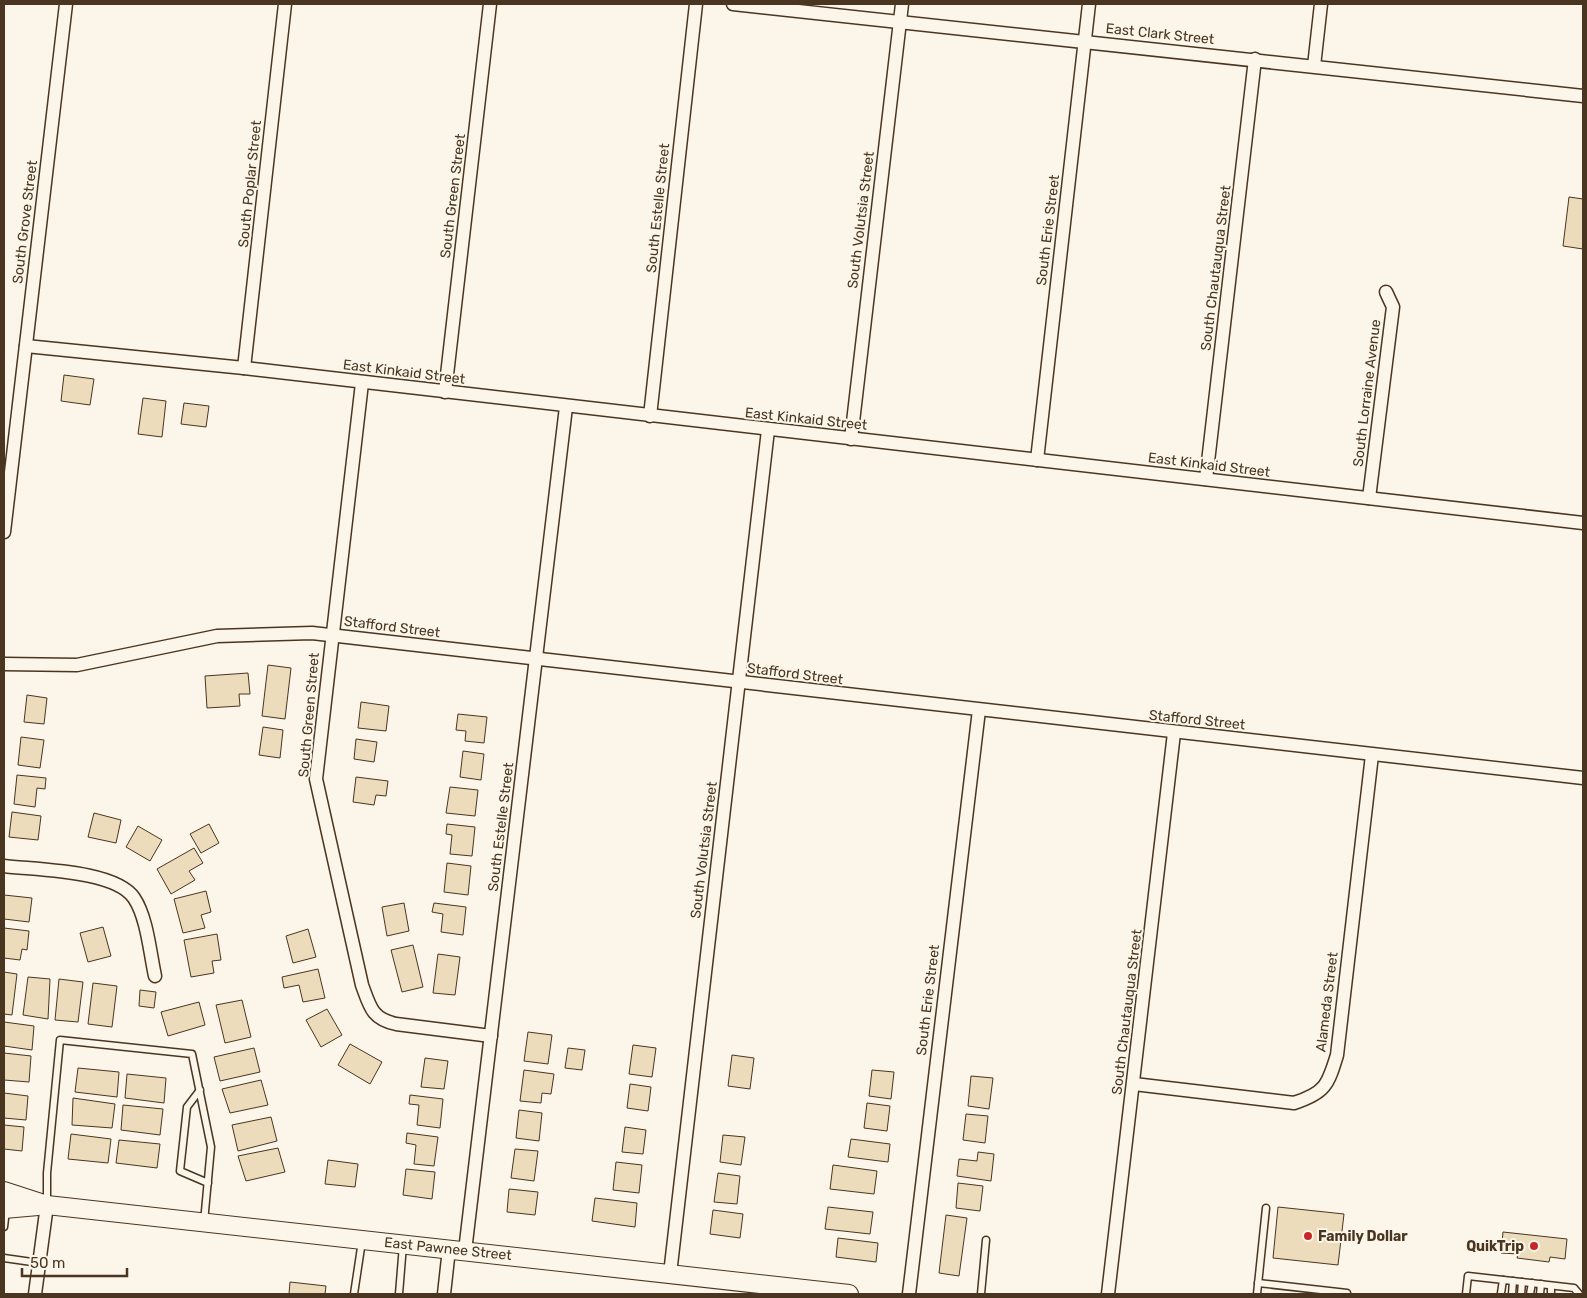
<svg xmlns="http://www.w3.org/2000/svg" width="1587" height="1298" viewBox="0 0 1587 1298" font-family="Rubik,sans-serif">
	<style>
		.building { fill: #ecdcbc; stroke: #4a3520 }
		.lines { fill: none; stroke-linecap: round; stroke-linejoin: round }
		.lane-casing { stroke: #4a3520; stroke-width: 9 }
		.street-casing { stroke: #4a3520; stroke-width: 15 }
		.secondary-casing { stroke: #4a3520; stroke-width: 20 }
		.lane { stroke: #fbf6e9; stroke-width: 6 }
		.street { stroke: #fbf6e9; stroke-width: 12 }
		.secondary { stroke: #fbf6e9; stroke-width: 18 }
		.poi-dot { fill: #c62828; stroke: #fbf6e9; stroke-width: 2 }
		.labels { text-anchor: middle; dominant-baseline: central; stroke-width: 4; stroke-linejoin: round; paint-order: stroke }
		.street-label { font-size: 14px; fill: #4a3520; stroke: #fbf6e9 }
		.poi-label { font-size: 14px; font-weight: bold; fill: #4a3520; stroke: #fbf6e9; text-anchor: start }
	</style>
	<rect width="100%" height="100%" fill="#fbf6e9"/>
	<g class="building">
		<path d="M1569,197L1583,199V249L1563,246Z"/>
		<path d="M64,375L94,379L90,405L61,401Z"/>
		<path d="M143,398L166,401L162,437L138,434Z"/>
		<path d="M184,403L209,406L206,427L181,424Z"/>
		<path d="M268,665L291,668L285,719L262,716Z"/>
		<path d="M248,673L250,694H239L240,706L207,708L205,676Z"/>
		<path d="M27,695L47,698L44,724L24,722Z"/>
		<path d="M361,702L389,706L386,731L358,728Z"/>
		<path d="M458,714L487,717L484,743L465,741L466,731L456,730Z"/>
		<path d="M263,727L283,730L280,758L259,755Z"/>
		<path d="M21,737L44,740L40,768L18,765Z"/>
		<path d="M356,739L377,742L374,762L354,759Z"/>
		<path d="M463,751L484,754L481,780L460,777Z"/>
		<path d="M17,775L46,778L45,789L37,788L35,807L14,804Z"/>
		<path d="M356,777L388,781L386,796L376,795L374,805L353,802Z"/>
		<path d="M450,787L478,790L475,816L446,813Z"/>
		<path d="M12,812L41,816L38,840L9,837Z"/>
		<path d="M94,813L121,820L116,843L88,837Z"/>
		<path d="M209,824L219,843L201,853L190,834Z"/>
		<path d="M447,824L475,827L472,856L450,854L452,835L446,834Z"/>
		<path d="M138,826L162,840L150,861L126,847Z"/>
		<path d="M194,848L203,863L189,871L195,880L171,894L157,869Z"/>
		<path d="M447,863L471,866L468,895L444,892Z"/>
		<path d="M206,891L211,912L201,915L205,928L183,933L174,899Z"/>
		<path d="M4,895L32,898L29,922L4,919Z"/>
		<path d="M404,903L409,931L387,936L382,907Z"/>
		<path d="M434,903L466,907L463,935L441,932L443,914L432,912Z"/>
		<path d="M103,927L111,956L88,962L80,933Z"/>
		<path d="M4,928L29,931L27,950L22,949L20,960L4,958Z"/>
		<path d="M308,929L316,957L293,963L286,936Z"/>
		<path d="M217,934L221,960L212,961L214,973L191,977L184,940Z"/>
		<path d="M413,945L423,987L402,992L391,950Z"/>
		<path d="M438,954L460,957L455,995L433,993Z"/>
		<path d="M318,969L325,998L303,1002L299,985L284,988L282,977Z"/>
		<path d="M4,972L17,974L12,1015L4,1014Z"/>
		<path d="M28,977L50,979L48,1019L23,1015Z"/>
		<path d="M59,979L83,982L78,1022L55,1020Z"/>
		<path d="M93,983L117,986L112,1027L88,1024Z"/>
		<path d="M140,990L156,992L154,1008L139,1006Z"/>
		<path d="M242,1000L251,1037L225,1043L216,1005Z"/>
		<path d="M199,1002L205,1025L168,1036L161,1012Z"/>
		<path d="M327,1009L342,1035L321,1047L306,1020Z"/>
		<path d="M4,1022L34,1026L32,1050L4,1046Z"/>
		<path d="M528,1032L552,1035L548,1064L524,1061Z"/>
		<path d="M350,1044L382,1062L370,1084L338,1065Z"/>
		<path d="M633,1045L656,1048L652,1077L629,1074Z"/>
		<path d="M254,1048L260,1072L220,1081L214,1057Z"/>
		<path d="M568,1048L585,1050L582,1070L565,1068Z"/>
		<path d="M4,1053L31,1056L29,1082L4,1080Z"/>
		<path d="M732,1055L754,1058L750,1089L728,1086Z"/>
		<path d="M425,1058L448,1061L444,1089L421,1087Z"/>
		<path d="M78,1068L119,1072L117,1097L75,1092Z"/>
		<path d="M524,1070L554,1074L551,1094L542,1093L541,1103L520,1101Z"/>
		<path d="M872,1070L894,1072L891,1099L869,1096Z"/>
		<path d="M127,1074L166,1078L164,1103L125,1098Z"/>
		<path d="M971,1076L993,1078L989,1109L968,1106Z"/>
		<path d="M261,1080L268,1105L230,1113L222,1089Z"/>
		<path d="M630,1084L651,1087L648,1111L627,1108Z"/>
		<path d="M4,1093L28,1096L26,1120L4,1118Z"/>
		<path d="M410,1095L443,1099L440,1128L417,1125L419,1105L409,1104Z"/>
		<path d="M73,1098L115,1104L112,1128L72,1125Z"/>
		<path d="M867,1103L890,1106L887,1131L864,1128Z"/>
		<path d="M123,1105L163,1109L160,1135L121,1130Z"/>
		<path d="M519,1110L542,1113L539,1141L516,1138Z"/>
		<path d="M966,1114L988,1116L985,1143L963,1140Z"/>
		<path d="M271,1117L277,1141L238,1151L232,1125Z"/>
		<path d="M4,1125L24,1127L22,1151L4,1149Z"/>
		<path d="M625,1127L646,1130L643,1154L622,1152Z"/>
		<path d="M407,1133L438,1137L434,1166L414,1164L416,1145L406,1143Z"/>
		<path d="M71,1134L111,1139L108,1163L68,1159Z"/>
		<path d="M723,1135L745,1137L741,1165L720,1162Z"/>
		<path d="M851,1139L890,1144L888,1162L848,1157Z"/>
		<path d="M119,1140L160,1144L157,1168L116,1163Z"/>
		<path d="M278,1148L285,1172L246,1181L238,1156Z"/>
		<path d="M515,1149L538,1151L534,1181L511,1178Z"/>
		<path d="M978,1152L994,1154L991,1181L957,1176L959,1159L977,1161Z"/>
		<path d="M328,1160L358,1164L355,1187L325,1184Z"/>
		<path d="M616,1162L642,1165L639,1193L613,1190Z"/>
		<path d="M833,1165L877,1171L874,1194L830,1189Z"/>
		<path d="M406,1169L435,1172L432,1199L403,1195Z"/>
		<path d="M718,1173L740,1176L737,1204L714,1202Z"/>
		<path d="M958,1183L983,1186L980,1211L956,1208Z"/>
		<path d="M509,1189L538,1192L535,1215L507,1212Z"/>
		<path d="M595,1198L637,1203L635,1227L592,1221Z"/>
		<path d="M828,1207L873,1212L870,1234L825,1229Z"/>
		<path d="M1278,1207L1344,1214L1338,1265L1273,1258Z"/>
		<path d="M713,1210L743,1214L740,1238L710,1234Z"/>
		<path d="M946,1215L967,1218L959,1276L939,1273Z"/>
		<path d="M1503,1232L1567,1239L1565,1259L1550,1257L1549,1262L1517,1258L1518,1254L1501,1253Z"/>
		<path d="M838,1238L878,1243L876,1262L836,1257Z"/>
		<path d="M290,1282L326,1286L325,1294H289Z"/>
	</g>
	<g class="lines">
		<defs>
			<g id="lane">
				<path d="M200,1090L187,1107L180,1171L208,1183"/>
				<path d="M47,1203V1173L60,1040L192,1054L211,1147L204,1222"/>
				<path d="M4,1227L6,1210"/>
				<path d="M4,1258L39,1263"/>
				<path d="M1258,1283L1347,1293"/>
				<path d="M1501,1293L1503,1280"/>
				<path d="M354,1294L362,1241"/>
				<path d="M399,1294L403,1245"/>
				<path d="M981,1294L986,1240"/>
				<path d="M1257,1294L1266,1208"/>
				<path d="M1466,1294L1468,1276L1574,1288L1579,1294"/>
				<path d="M1512,1294L1513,1281"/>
				<path d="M1521,1294L1522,1282"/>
				<path d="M1530,1294L1532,1283"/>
				<path d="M1540,1294L1541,1284"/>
				<path d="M1551,1294V1286"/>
			</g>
			<g id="street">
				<path d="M733,4L1583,96"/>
				<path d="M1314,66L1321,4"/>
				<path d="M26,346L244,368L1583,523"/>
				<path d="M244,368L285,4"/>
				<path d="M362,383L316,779L362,985C370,1007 372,1019 396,1024L491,1036"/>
				<path d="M445,392L490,4"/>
				<path d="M650,416L696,4"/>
				<path d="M851,439L902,4"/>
				<path d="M1037,460L1089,4"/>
				<path d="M1206,479L1255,59"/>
				<path d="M1369,498L1393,307L1386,292"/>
				<path d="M4,532L66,4"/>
				<path d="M4,664L77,665L217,636L312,633L1583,778"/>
				<path d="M4,866C36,870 115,870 134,898C147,917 150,953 155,976"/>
				<path d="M1134,1084L1294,1103C1325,1093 1328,1085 1337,1055L1372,755"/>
				<path d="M465,1251L566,407"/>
				<path d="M670,1274L768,430"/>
				<path d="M35,1294L47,1205"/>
				<path d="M444,1294L449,1249"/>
				<path d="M909,1294L979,710"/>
				<path d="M1108,1294L1174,733"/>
			</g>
			<g id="secondary">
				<path d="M4,1191L47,1205L849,1294"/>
				<path d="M4,1209L38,1206"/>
			</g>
		</defs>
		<use href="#lane" class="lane-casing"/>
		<use href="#street" class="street-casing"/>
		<use href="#secondary" class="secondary-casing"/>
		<use href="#lane" class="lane"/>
		<use href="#street" class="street"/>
		<use href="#secondary" class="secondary"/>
	</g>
	<g class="poi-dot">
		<circle cx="1308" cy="1236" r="5"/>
		<circle cx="1534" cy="1246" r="5"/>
	</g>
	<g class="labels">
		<g class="street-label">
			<text transform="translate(1160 34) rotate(6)">East Clark Street</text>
			<text transform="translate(250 184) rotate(-84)">South Poplar Street</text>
			<text transform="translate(453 196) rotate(-83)">South Green Street</text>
			<text transform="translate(658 208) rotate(-84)">South Estelle Street</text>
			<text transform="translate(861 220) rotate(-83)">South Volutsia Street</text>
			<text transform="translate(25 222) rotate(-83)">South Grove Street</text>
			<text transform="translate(1048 230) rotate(-83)">South Erie Street</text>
			<text transform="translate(1216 268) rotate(-83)">South Chautauqua Street</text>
			<text transform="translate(404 372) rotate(7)">East Kinkaid Street</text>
			<text transform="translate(1367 393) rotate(-83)">South Lorraine Avenue</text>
			<text transform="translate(806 419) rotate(6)">East Kinkaid Street</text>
			<text transform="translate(1209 465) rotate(7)">East Kinkaid Street</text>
			<text transform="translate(392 627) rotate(7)">Stafford Street</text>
			<text transform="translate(795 674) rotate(7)">Stafford Street</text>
			<text transform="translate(309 715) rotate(-85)">South Green Street</text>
			<text transform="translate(1197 720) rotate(6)">Stafford Street</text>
			<text transform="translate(501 827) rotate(-83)">South Estelle Street</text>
			<text transform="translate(704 850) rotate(-83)">South Volutsia Street</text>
			<text transform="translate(928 1000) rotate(-83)">South Erie Street</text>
			<text transform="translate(1327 1002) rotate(-83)">Alameda Street</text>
			<text transform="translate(1127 1012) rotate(-83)">South Chautauqua Street</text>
			<text transform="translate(448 1249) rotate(6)">East Pawnee Street</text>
		</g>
		<g class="poi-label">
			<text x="1318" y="1236">Family Dollar</text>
			<text x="1524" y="1246" text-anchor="end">QuikTrip</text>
		</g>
	</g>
	<rect width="1587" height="1298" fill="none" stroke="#4a3520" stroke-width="10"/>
	<path d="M22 1268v8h105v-8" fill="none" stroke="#4a3520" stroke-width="2.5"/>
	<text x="30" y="1268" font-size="15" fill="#4a3520" stroke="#fbf6e9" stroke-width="4" paint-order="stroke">50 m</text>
</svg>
